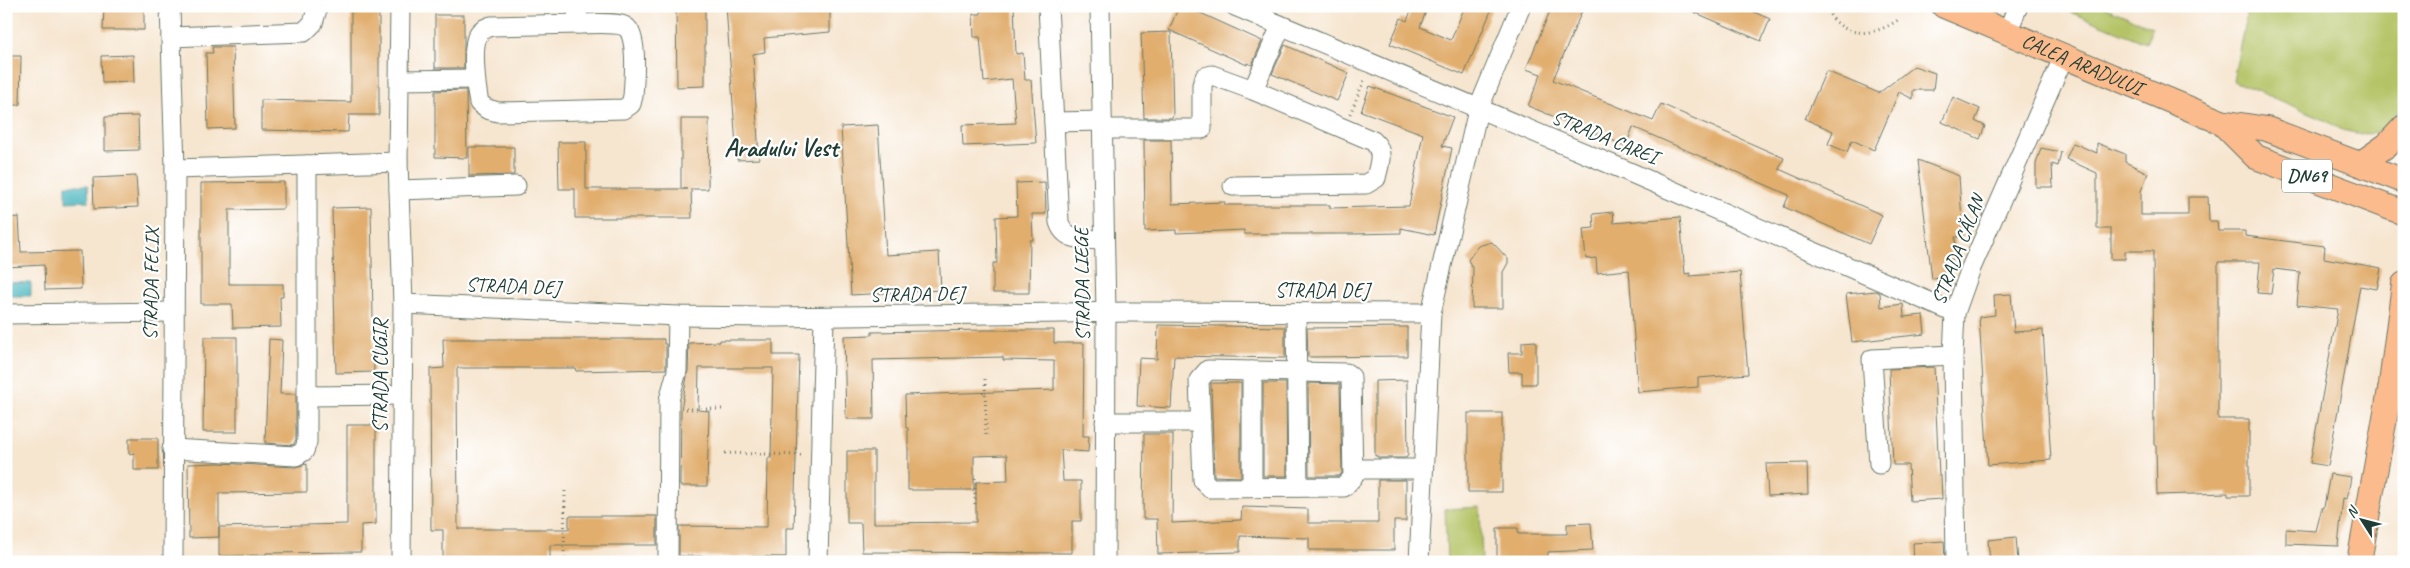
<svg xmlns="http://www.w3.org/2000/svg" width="2410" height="568" viewBox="0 0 2410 568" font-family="Caveat,sans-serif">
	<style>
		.green { fill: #b4c365; stroke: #6a804c }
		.water { fill: #44b4bc; stroke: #327878 }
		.building { fill: #e1ae6e }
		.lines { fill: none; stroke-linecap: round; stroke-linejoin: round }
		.minor-casing { stroke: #6a786a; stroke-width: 21 }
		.major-casing { stroke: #6a786a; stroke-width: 26 }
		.path { stroke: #6a786a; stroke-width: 3; stroke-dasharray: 1 4; stroke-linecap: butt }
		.minor { stroke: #fff; stroke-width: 19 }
		.major { stroke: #fbbb8d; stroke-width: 24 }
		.labels { text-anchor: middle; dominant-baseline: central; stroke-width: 4.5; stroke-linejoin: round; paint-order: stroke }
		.shield { fill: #fff; stroke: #627771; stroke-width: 1 }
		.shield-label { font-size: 19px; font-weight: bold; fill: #1f3d34 }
		.street-label { font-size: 20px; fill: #1f3d34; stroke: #fff }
		.district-label { font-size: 25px; font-weight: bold; fill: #1f3d34; stroke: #fff }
	</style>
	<rect width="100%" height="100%" fill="#fff"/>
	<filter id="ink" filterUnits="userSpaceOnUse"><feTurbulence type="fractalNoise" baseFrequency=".02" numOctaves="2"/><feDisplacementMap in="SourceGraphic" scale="10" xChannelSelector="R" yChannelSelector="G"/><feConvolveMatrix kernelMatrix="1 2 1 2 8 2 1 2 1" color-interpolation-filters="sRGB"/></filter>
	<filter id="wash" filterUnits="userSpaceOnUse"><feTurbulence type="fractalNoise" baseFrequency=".0096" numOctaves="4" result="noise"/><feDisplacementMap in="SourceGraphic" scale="20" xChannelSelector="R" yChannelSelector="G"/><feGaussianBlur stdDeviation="1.12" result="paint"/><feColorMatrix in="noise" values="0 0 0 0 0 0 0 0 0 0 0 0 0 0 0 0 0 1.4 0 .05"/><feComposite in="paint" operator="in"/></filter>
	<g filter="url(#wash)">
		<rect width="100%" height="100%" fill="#f6e5cf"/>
		<g class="green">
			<path d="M2055,6H2101L2153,27L2146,43Z"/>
			<path d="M2248,6H2404V104L2383,129L2365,135L2342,130L2320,117L2233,81Z"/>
			<path d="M1480,507L1482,561L1447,562L1445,509Z"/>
		</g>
		<g class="water">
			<path d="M66,185H88L89,201L66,202Z"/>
			<path d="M6,282L31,283V296H6Z"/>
		</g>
		<g id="blocks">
			<g class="building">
				<path d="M104,6H144V30H103Z"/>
				<path d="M676,6H705V86L677,87Z"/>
				<path d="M726,6H830V32L764,38L765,52L753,54L759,159L737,160Z"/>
				<path d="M981,6H1014L1016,54L1023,53L1025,80H1031L1036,143L963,146L962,125L1016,123L1012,79L984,82L980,37H974L973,14H981Z"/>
				<path d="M1179,6H1185L1262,41L1252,65L1247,63V65L1169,30Z"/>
				<path d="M1413,6H1428L1420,27L1451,40L1465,6H1493L1464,75L1390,44L1401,18L1407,21Z"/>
				<path d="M1552,6H1584L1553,80L1653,121L1661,104L1784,158L1779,169L1882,215L1869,244L1784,207L1789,195L1633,127L1626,146L1528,106L1541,74L1526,69Z"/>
				<path d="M1680,6H1740L1770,19L1761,41Z"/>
				<path d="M351,11H379V115H349L348,132L261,130V100L351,102Z"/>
				<rect x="435" y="15" width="29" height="53"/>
				<path d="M1171,32L1173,116L1171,118H1144L1141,33Z"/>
				<path d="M1285,45L1349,73L1337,101L1272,74Z"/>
				<path d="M212,47H233L235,128L208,129L206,53H213Z"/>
				<path d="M133,55L134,82L102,83L101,56Z"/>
				<path d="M6,56H21L20,105H6Z"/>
				<path d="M1914,66L1935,73L1933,90H1913V99L1899,92L1874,150L1852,140L1847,152L1828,144L1833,131L1805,119L1826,71L1879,93Z"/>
				<path d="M1370,86L1453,117L1442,146L1452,148L1434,235L1401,228V233L1352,234H1244V230L1176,233V230L1145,231L1144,140H1171L1172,204L1225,202V205H1330V208L1409,206L1423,134L1361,111Z"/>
				<path d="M466,90L467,158L435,157V91Z"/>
				<path d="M1953,97L1980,109L1975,121L1985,126L1980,139L1942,122Z"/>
				<path d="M138,116L139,150L105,151V117Z"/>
				<path d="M681,119H709L708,189H691L692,218H575V189H559L558,142H586V189H687H681Z"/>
				<path d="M878,125L886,255L939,252L941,290L851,295L841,127Z"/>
				<path d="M2073,143L2097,153V143L2125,154V162L2148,173L2141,191V215H2188V197H2208L2209,221H2217L2218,231H2245V236L2325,246L2324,258L2381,268L2377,289L2360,286L2328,466L2310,463L2338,309L2297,305L2300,272L2274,269L2271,294L2257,293L2260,262H2218V419H2249V496H2228V493L2157,495L2156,445H2154L2153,251H2125V259H2111V229H2097V173L2066,159Z"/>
				<path d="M469,147H514V175L469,176Z"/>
				<path d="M2041,148L2061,152L2058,166L2052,164L2053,187H2036V164Z"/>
				<path d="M1918,160L1959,176L1963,237H1955L1956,253L1942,278L1932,279Z"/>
				<path d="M136,176L138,207L94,209L93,178Z"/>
				<path d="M284,182V209L229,210V284H283V297H280L281,327L233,328L232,304H201V183Z"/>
				<path d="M1045,182L1046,214H1032L1033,240H1030L1029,293H993V263H997L996,217L1017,216L1016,183Z"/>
				<path d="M371,207L374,372L336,373L332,208Z"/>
				<path d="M1613,212L1614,223L1680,217L1685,274L1690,273V276L1740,272L1748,374L1698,378V387L1638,392L1629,270L1597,273L1596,258L1586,259L1583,229L1594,228L1593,214Z"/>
				<path d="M19,217L21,252L80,251L81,289L45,290L44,265L6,267V218Z"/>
				<path d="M1492,242L1508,259V263L1503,272V308H1472L1473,269L1468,260L1478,246Z"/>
				<path d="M1876,291L1880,293L1881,307L1903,304L1904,317L1923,315L1925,334L1852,342L1846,294Z"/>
				<path d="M2011,294L2014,332L2043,330L2051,460L1988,465L1979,317L1995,315L1994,295Z"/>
				<path d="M1158,325L1285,327V358L1174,356L1171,408L1137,406L1139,358L1157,359Z"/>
				<path d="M1407,327V356L1308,357L1307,328Z"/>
				<path d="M985,330H1054V343H1084L1083,436H1089L1088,452L1061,450L1063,481H1081V521H1072V553L862,552L861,523H847V451H874V523L976,522V482L1008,481L1007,455L974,456V490H908V428H906L905,395L1054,390V361L1003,360V357L873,360L874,419H846L844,336L872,335V332Z"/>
				<path d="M204,337H237V432H203Z"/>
				<path d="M269,339L282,340L280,394H296V440L293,445L265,443Z"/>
				<path d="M443,339H664V344H666V369L576,371L575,368H457L458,529H569V516H657V545H550V560H443V530H431L430,369L444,368Z"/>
				<path d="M720,340H773V355H799L794,528H786V557L679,556V526L767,527L768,458H771L773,368H699L698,410L709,411L707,486H680L681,410L688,371L689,343L720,342Z"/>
				<path d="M1536,341V384H1522V372H1509L1508,353H1522V342Z"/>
				<path d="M1934,367L1939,476H1941L1942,499L1910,501L1908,465H1893L1889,369Z"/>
				<path d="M1407,380L1408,455L1406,458H1378V456H1375V381Z"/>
				<path d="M1211,383H1241V477L1214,476Z"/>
				<path d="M1263,383H1286L1287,476H1263Z"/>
				<path d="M1308,383L1340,384L1342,473L1339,476H1309Z"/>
				<rect x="1468" y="413" width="34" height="79"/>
				<path d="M347,425H376V524L361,525V552L266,553V555L219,556V527L347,524Z"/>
				<path d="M1144,434H1173L1172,523L1241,520L1242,507L1308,509V523H1378V480H1406V521H1394V550H1309V538L1240,536V552L1158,554L1157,519H1143Z"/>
				<path d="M129,438H158V470H134V453L129,454Z"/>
				<path d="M219,463L295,467L307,464V492L219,493V537L189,538L188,464Z"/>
				<path d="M1807,463L1808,494L1768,496L1766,464Z"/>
				<path d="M2330,474L2351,477L2347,499L2343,498L2338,546L2286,544V529L2316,531L2322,507H2324Z"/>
				<path d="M1591,523L1593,550L1548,552V562L1497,561V528H1518V534H1567V524Z"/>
				<path d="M2016,537L2018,562H1990L1988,540Z"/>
				<path d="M1944,541L1945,562H1914L1913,543Z"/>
			</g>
		</g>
	</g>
	<g filter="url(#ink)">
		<use href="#blocks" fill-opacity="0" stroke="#6a786a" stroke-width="1"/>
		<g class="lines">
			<defs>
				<g id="minor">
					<path d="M170,6L175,169L173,562"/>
					<path d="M400,6L398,162L403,304L401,562"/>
					<path d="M577,6L578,24"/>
					<path d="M1048,6L1059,222C1065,242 1086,239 1104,240"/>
					<path d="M1100,6L1106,313L1105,562"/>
					<path d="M1235,6L1620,168L1955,313"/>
					<path d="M578,24C589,24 615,22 624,26C639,31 634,82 633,96L631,104L624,109L498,112L487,109L479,103C476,88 471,47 478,35C481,29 486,28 491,26Z"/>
					<path d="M2007,33L2018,6"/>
					<path d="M171,37L304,32L313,23L318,6"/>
					<path d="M399,80L475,79"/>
					<path d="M1253,90L1281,26"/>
					<path d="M1054,122L1102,121"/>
					<path d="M1102,129H1202V85L1205,77L1212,75L1253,90L1373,141C1385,152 1379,164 1376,178L1366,184L1233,186"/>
					<path d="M175,169L398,162"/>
					<path d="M399,190L516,186"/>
					<path d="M403,304L678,316L775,317L1131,312L1431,313"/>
					<path d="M1296,313L1298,487"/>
					<path d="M6,314L173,312"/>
					<path d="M1208,370L1346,373L1351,377L1353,477L1344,487L1210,488L1203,480L1199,380Z"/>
					<path d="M1252,371V487"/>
					<path d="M308,396L402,395"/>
					<path d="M1105,422H1201"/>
					<path d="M172,449L296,456L304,451L307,442V165"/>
					<path d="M1879,464L1872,359L1953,355"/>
					<path d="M1353,469H1423"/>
					<path d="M668,562L669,400L677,371L678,316"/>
					<path d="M818,562L824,317"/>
					<path d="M1419,562L1431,313L1478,110L1521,6"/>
					<path d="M1956,562L1953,355L1955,313L1971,268L2064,56"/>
				</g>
				<g id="major">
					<path id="s1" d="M1944,6L2221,122L2267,129L2404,181"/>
					<path d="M2221,122L2256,157L2404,213"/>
					<path d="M2360,164L2387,145L2404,127"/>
					<path d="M2359,562L2391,384L2404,284"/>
				</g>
			</defs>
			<use href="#minor" class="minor-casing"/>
			<use href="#major" class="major-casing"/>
			<g class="path">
				<path d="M1825,6C1840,39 1872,38 1898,20"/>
				<path d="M1350,114L1365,78"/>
				<path d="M985,379L986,436"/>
				<path d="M686,409H725"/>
				<path d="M725,453L804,455"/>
				<path d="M975,504V475"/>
				<path d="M564,562L565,491"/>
			</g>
			<use href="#minor" class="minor"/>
			<use href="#major" class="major"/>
		</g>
	</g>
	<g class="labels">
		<rect class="shield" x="2282" y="159.5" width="50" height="33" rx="4"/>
		<g class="shield-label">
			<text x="2307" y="176">DN69</text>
		</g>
		<g class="street-label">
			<text stroke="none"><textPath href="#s1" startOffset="150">CALEA ARADULUI</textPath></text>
			<text transform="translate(1605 137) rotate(22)">STRADA CAREI</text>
			<text transform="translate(1958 250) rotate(-69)">STRADA CĂLAN</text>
			<text transform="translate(151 284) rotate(-89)">STRADA FELIX</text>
			<text transform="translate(1082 284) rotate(-91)">STRADA LIEGE</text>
			<text transform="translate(513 286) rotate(2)">STRADA DEJ</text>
			<text x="1322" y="290">STRADA DEJ</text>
			<text transform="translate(917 294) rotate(-1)">STRADA DEJ</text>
			<text transform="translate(380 376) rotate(-90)">STRADA CUGIR</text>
		</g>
		<g class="district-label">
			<text x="781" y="148">Aradului Vest</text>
		</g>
	</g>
	<rect width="2410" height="568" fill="none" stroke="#fff" stroke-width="25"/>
	<g transform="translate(2362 520) rotate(306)" stroke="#ffffff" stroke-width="4" paint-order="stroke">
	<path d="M0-4L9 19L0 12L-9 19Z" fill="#1f3d34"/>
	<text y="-8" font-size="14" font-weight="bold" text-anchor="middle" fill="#1f3d34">N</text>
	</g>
</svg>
